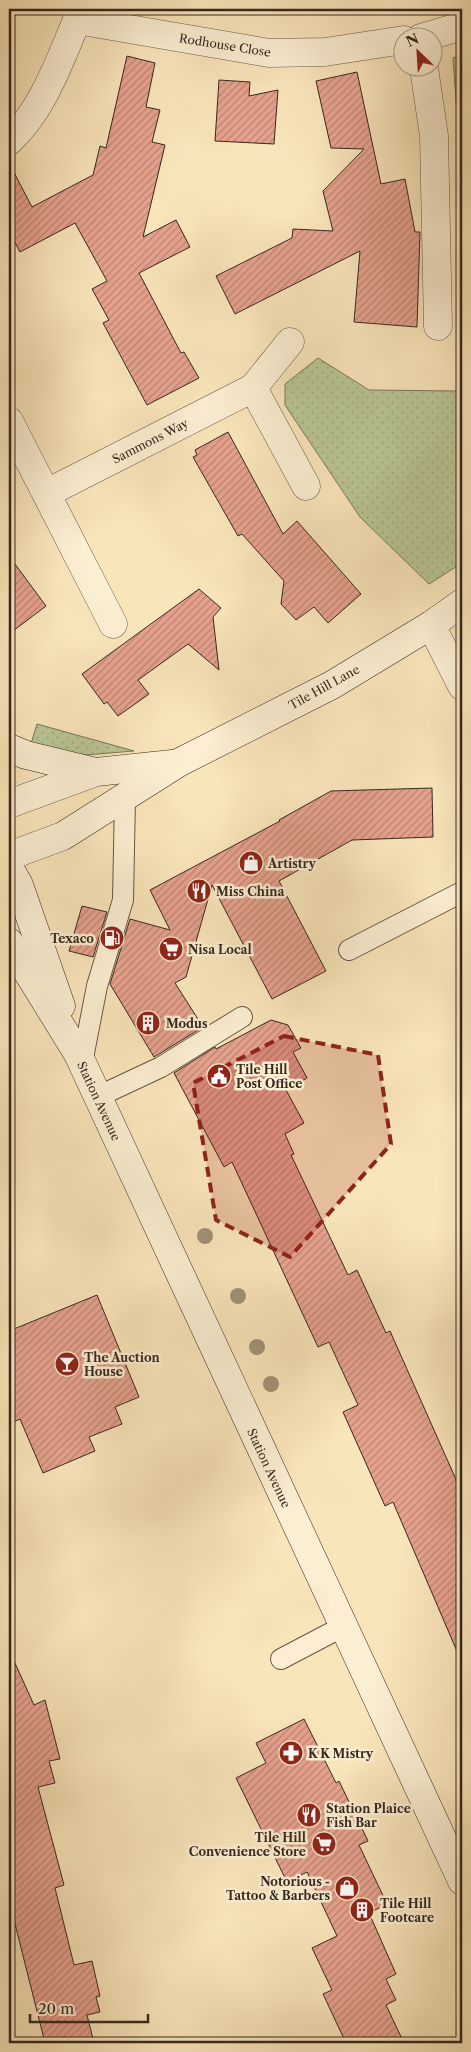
<svg xmlns="http://www.w3.org/2000/svg" width="471" height="2052" viewBox="0 0 471 2052" font-family="'Libre Caslon Text',serif">
	<style>
		.green { fill: url(#green-dots); stroke: #787659 }
		.building { fill: url(#building-hatch); stroke: #36271e }
		.lines { fill: none; stroke-linecap: round; stroke-linejoin: round }
		.lane-casing { stroke: #675645; stroke-width: 22 }
		.street-casing { stroke: #675645; stroke-width: 29 }
		.secondary-casing { stroke: #36271e; stroke-width: 29 }
		.lane { stroke: #fbeed2; stroke-width: 20 }
		.street { stroke: #fbeed2; stroke-width: 28 }
		.secondary { stroke: #fbeed2; stroke-width: 28 }
		.tree { fill: #a09275 }
		.marked { fill: #8f2418; fill-opacity: 0.2; stroke: #8f2418; stroke-width: 4; stroke-dasharray: 10 6; stroke-linejoin: round }
		.labels { text-anchor: middle; dominant-baseline: central; stroke-width: 5; stroke-linejoin: round; paint-order: stroke }
		.street-label { font-size: 12px; fill: #36271e; stroke: #fbeed2 }
		.poi-label { font-size: 12px; font-weight: bold; fill: #36271e; stroke: #fbeed2; text-anchor: start }
	</style>
	<defs>
		<pattern id="green-dots" width="8" height="8" patternUnits="userSpaceOnUse" patternTransform="scale(1.25)"><rect width="8" height="8" fill="#b9c694"/><path d="M2 2h.1M6 6h.1" fill="none" stroke="#a0aa7f" stroke-width="1.8" stroke-linecap="round"/></pattern>
		<pattern id="building-hatch" width="6" height="6" patternUnits="userSpaceOnUse" patternTransform="scale(1.25)"><rect width="6" height="6" fill="#e7a28e"/><path d="M-1 1l2-2M0 6l6-6M5 7l2-2" fill="none" stroke="#bc8473"/></pattern>
	</defs>
	<rect width="100%" height="100%" fill="#f9e5ba"/>
	<filter id="stains"><feTurbulence type="fractalNoise" baseFrequency=".004" numOctaves="4"/><feColorMatrix values="0 0 0 0 .2 0 0 0 0 .09 0 0 0 0 .02 0 0 0 .5 -.17"/></filter>
	<radialGradient id="worn" r=".72"><stop offset=".6" stop-color="#630" stop-opacity="0"/><stop offset="1" stop-color="#630" stop-opacity=".3"/></radialGradient>
	<g class="green">
		<path d="M462,55V563L429,584L360,517L285,405V384L318,358L369,390L457,391L459,141L453,58Z"/>
		<path d="M37,724L134,751L62,757L30,747Z"/>
	</g>
	<g class="building">
		<path d="M127,56L155,63L146,107L160,110L152,142L165,145L143,237L176,220L190,247L139,273L181,353L184,352L199,378L147,405L103,323L109,320L92,289L107,281L75,223L20,252L9,231V163L32,207L93,175L100,146L106,148Z"/>
		<path d="M357,72L381,184L405,179L415,232H420L417,327L354,322L360,251L235,314L216,276L292,238L293,229L333,231L323,191L364,149L331,148L316,81Z"/>
		<path d="M219,80L250,82L249,96L278,90L274,144L215,141Z"/>
		<path d="M228,432L283,534L297,521L361,594L328,623L314,607L296,620L281,604L284,581L242,534L238,536L193,457L197,455L195,450Z"/>
		<path d="M9,556L46,606L9,634Z"/>
		<path d="M199,589L221,608L213,617L219,670L188,644L138,680L149,694L118,716L107,702L104,704L82,674Z"/>
		<path d="M432,788L433,837L352,840L279,881L326,971L272,999L212,885L186,977L175,983L203,1027L154,1057L110,984L130,919L170,930L150,890L280,821L279,820L331,791Z"/>
		<path d="M82,906L107,912L93,957L69,951Z"/>
		<path d="M271,1020L288,1025L301,1048L293,1052L307,1078L286,1090L304,1123L285,1134L294,1154L291,1155L348,1275L357,1270L386,1333L390,1331L462,1493V1663L393,1502L385,1506L343,1412L358,1405L329,1342L318,1347L232,1162L224,1167L174,1073L215,1047L216,1049Z"/>
		<path d="M97,1295L139,1397L115,1407L122,1424L89,1437L95,1451L43,1473L20,1419L9,1424V1331Z"/>
		<path d="M9,1650L34,1705L45,1700L60,1759L49,1761L55,1783L38,1787L64,1885L55,1888L74,1965L92,1961L100,1996L96,1997L100,2012L87,2015L94,2043H45L9,1900Z"/>
		<path d="M304,1719L336,1783L339,1781L368,1841L359,1845L387,1904L369,1913L396,1974L386,1979L396,2000L386,2005L404,2043H346L323,1994L332,1990L312,1948L337,1936L307,1872L287,1882L236,1778L266,1763L256,1743Z"/>
	</g>
	<g class="lines">
		<defs>
			<g id="lane">
				<path d="M349,950L462,892"/>
				<path d="M82,1063L97,986L123,900L125,797"/>
				<path d="M97,1097L161,1067L242,1017"/>
				<path d="M281,1659L342,1627"/>
			</g>
			<g id="street">
				<path d="M77,20L269,53L325,52L404,40"/>
				<path d="M421,38L462,26"/>
				<path d="M424,68L434,136L438,326"/>
				<path d="M9,141C43,110 59,62 77,20L78,9"/>
				<path d="M253,388L306,486"/>
				<path d="M9,421L113,624"/>
				<path d="M47,493L253,388L290,342"/>
				<path d="M431,625L462,686"/>
			</g>
			<g id="secondary">
				<path d="M9,748L26,755L96,772"/>
				<path d="M9,804L96,772L172,764"/>
				<path d="M9,856L63,836L180,762L332,685L431,625L462,603"/>
				<path d="M9,867L19,885L61,1006"/>
				<path d="M9,942L78,1054L462,1881"/>
			</g>
		</defs>
		<use href="#lane" class="lane-casing"/>
		<use href="#street" class="street-casing"/>
		<use href="#secondary" class="secondary-casing"/>
		<use href="#lane" class="lane"/>
		<use href="#street" class="street"/>
		<use href="#secondary" class="secondary"/>
	</g>
	<g class="tree">
		<circle cx="205" cy="1236" r="8"/>
		<circle cx="238" cy="1296" r="8"/>
		<circle cx="257" cy="1347" r="8"/>
		<circle cx="271" cy="1384" r="8"/>
	</g>
	<path class="marked" d="M284,1036L378,1055L391,1144L290,1257L216,1220L193,1083Z"/>
	<defs>
		<symbol id="shop-disc" viewBox="-11 -11 22 22"><circle r="9.5" fill="#8f2418" stroke="#fbeed2"/><path d="M-5-2.5h2.3a2.7 3.5 0 0 1 5.4 0H5L5.5 6h-11ZM-1.5-2.5h3a1.5 2.3 0 0 0-3 0Z" fill="#fff"/></symbol>
		<symbol id="restaurant-disc" viewBox="-11 -11 22 22"><circle r="9.5" fill="#8f2418" stroke="#fbeed2"/><path d="M-5-6h1v4h1v-4h1v4h1v-4h1v5L-1.5 .5V6h-2V.5L-5-1ZM5-6V6H3V1.5H1.5Q1.5-4 5-6Z" fill="#fff"/></symbol>
		<symbol id="fuel-disc" viewBox="-11 -11 22 22"><circle r="9.5" fill="#8f2418" stroke="#fbeed2"/><path d="M-5.5-6h7V0h2V4h1.3V-2.5L3-4.5l.8-.8L6-3V5H2.5V1h-1V6h-7ZM-4.2-4.7v3.2H.2V-4.7Z" fill="#fff"/></symbol>
		<symbol id="supermarket-disc" viewBox="-11 -11 22 22"><circle r="9.5" fill="#8f2418" stroke="#fbeed2"/><path d="M-6-5.5h2.5l.6 2H6L4.5 2H-2.5L-4.4-4H-6ZM-1.5 3.2a1.3 1.3 0 1 0 .1 0ZM3 3.2a1.3 1.3 0 1 0 .1 0Z" fill="#fff"/></symbol>
		<symbol id="building-disc" viewBox="-11 -11 22 22"><circle r="9.5" fill="#8f2418" stroke="#fbeed2"/><path d="M-4-6H4V6H1V3H-1V6H-4ZM-2.5-4.3h1.7v1.8h-1.7ZM.8-4.3h1.7v1.8H.8ZM-2.5-1h1.7V.8h-1.7ZM.8-1h1.7V.8H.8Z" fill="#fff"/></symbol>
		<symbol id="civic-disc" viewBox="-11 -11 22 22"><circle r="9.5" fill="#8f2418" stroke="#fbeed2"/><path d="M-.6-6.5H3V-4.5H.6V-3L4-1V1h2V6H-6V1h2V-1L-.6-3ZM-1.2 2.5V6h2.4V2.5Z" fill="#fff"/></symbol>
		<symbol id="bar-disc" viewBox="-11 -11 22 22"><circle r="9.5" fill="#8f2418" stroke="#fbeed2"/><path d="M-6-5H6L.8 .8V4.5H3.5V6h-7V4.5H-.8V.8Z" fill="#fff"/></symbol>
		<symbol id="pharmacy-disc" viewBox="-11 -11 22 22"><circle r="9.5" fill="#8f2418" stroke="#fbeed2"/><path d="M-2-6h4v4h4v4h-4v4h-4v-4h-4v-4h4Z" fill="#fff"/></symbol>
	</defs>
	<g fill-rule="evenodd">
		<use href="#shop-disc" x="237" y="849" width="28" height="28"/>
		<use href="#restaurant-disc" x="185" y="877" width="28" height="28"/>
		<use href="#fuel-disc" x="98" y="924" width="28" height="28"/>
		<use href="#supermarket-disc" x="157" y="935" width="28" height="28"/>
		<use href="#building-disc" x="134" y="1009" width="28" height="28"/>
		<use href="#civic-disc" x="205" y="1062" width="28" height="28"/>
		<use href="#bar-disc" x="53" y="1350" width="28" height="28"/>
		<use href="#pharmacy-disc" x="277" y="1739" width="28" height="28"/>
		<use href="#restaurant-disc" x="295" y="1801" width="28" height="28"/>
		<use href="#supermarket-disc" x="310" y="1830" width="28" height="28"/>
		<use href="#shop-disc" x="333" y="1874" width="28" height="28"/>
		<use href="#building-disc" x="348" y="1896" width="28" height="28"/>
	</g>
	<g class="labels">
		<g class="street-label">
			<text transform="translate(225 45) rotate(9)">Rodhouse Close</text>
			<text transform="translate(150 441) rotate(-27)">Sammons Way</text>
			<text transform="translate(324 687) rotate(-29)">Tile Hill Lane</text>
			<text transform="translate(99 1101) rotate(65)">Station Avenue</text>
			<text transform="translate(269 1468) rotate(65)">Station Avenue</text>
		</g>
		<g class="poi-label">
			<text x="268" y="863">Artistry</text>
			<text x="216" y="891">Miss China</text>
			<text x="94" y="938" text-anchor="end">Texaco</text>
			<text x="188" y="949">Nisa Local</text>
			<text x="166" y="1023">Modus</text>
			<text x="236" y="1069">Tile Hill<tspan x="236" dy="14">Post Office</tspan></text>
			<text x="84" y="1357">The Auction<tspan x="84" dy="14">House</tspan></text>
			<text x="308" y="1753">K K Mistry</text>
			<text x="326" y="1808">Station Plaice<tspan x="326" dy="14">Fish Bar</tspan></text>
			<text x="306" y="1837" text-anchor="end">Tile Hill<tspan x="306" dy="14">Convenience Store</tspan></text>
			<text x="330" y="1881" text-anchor="end">Notorious -<tspan x="330" dy="14">Tattoo &amp; Barbers</tspan></text>
			<text x="380" y="1903">Tile Hill<tspan x="380" dy="14">Footcare</tspan></text>
		</g>
	</g>
	<rect width="471" height="2052" fill="none" stroke="#f9e5ba" stroke-width="30"/>
	<rect x="10" y="10" width="451" height="2032" fill="none" stroke="#36271e" stroke-width="2.5"/>
	<rect x="15" y="15" width="441" height="2022" fill="none" stroke="#36271e"/>
	<g transform="translate(418 52) rotate(335)"><circle r="24" fill="#fbeed2" stroke="#ac9e8a"/>
	<path d="M0-4L9 19L0 12L-9 19Z" fill="#8f2418"/>
	<text y="-8" font-size="14" font-weight="bold" text-anchor="middle" fill="#36271e">N</text>
	</g>
	<path d="M30 2014v8h118v-8" fill="none" stroke="#36271e" stroke-width="2.5"/>
	<text x="38" y="2014" font-size="15" fill="#36271e" stroke="#fbeed2" stroke-width="4" paint-order="stroke">20 m</text>
	<rect width="100%" height="100%" filter="url(#stains)"/>
	<rect width="100%" height="100%" fill="url(#worn)"/>
</svg>
